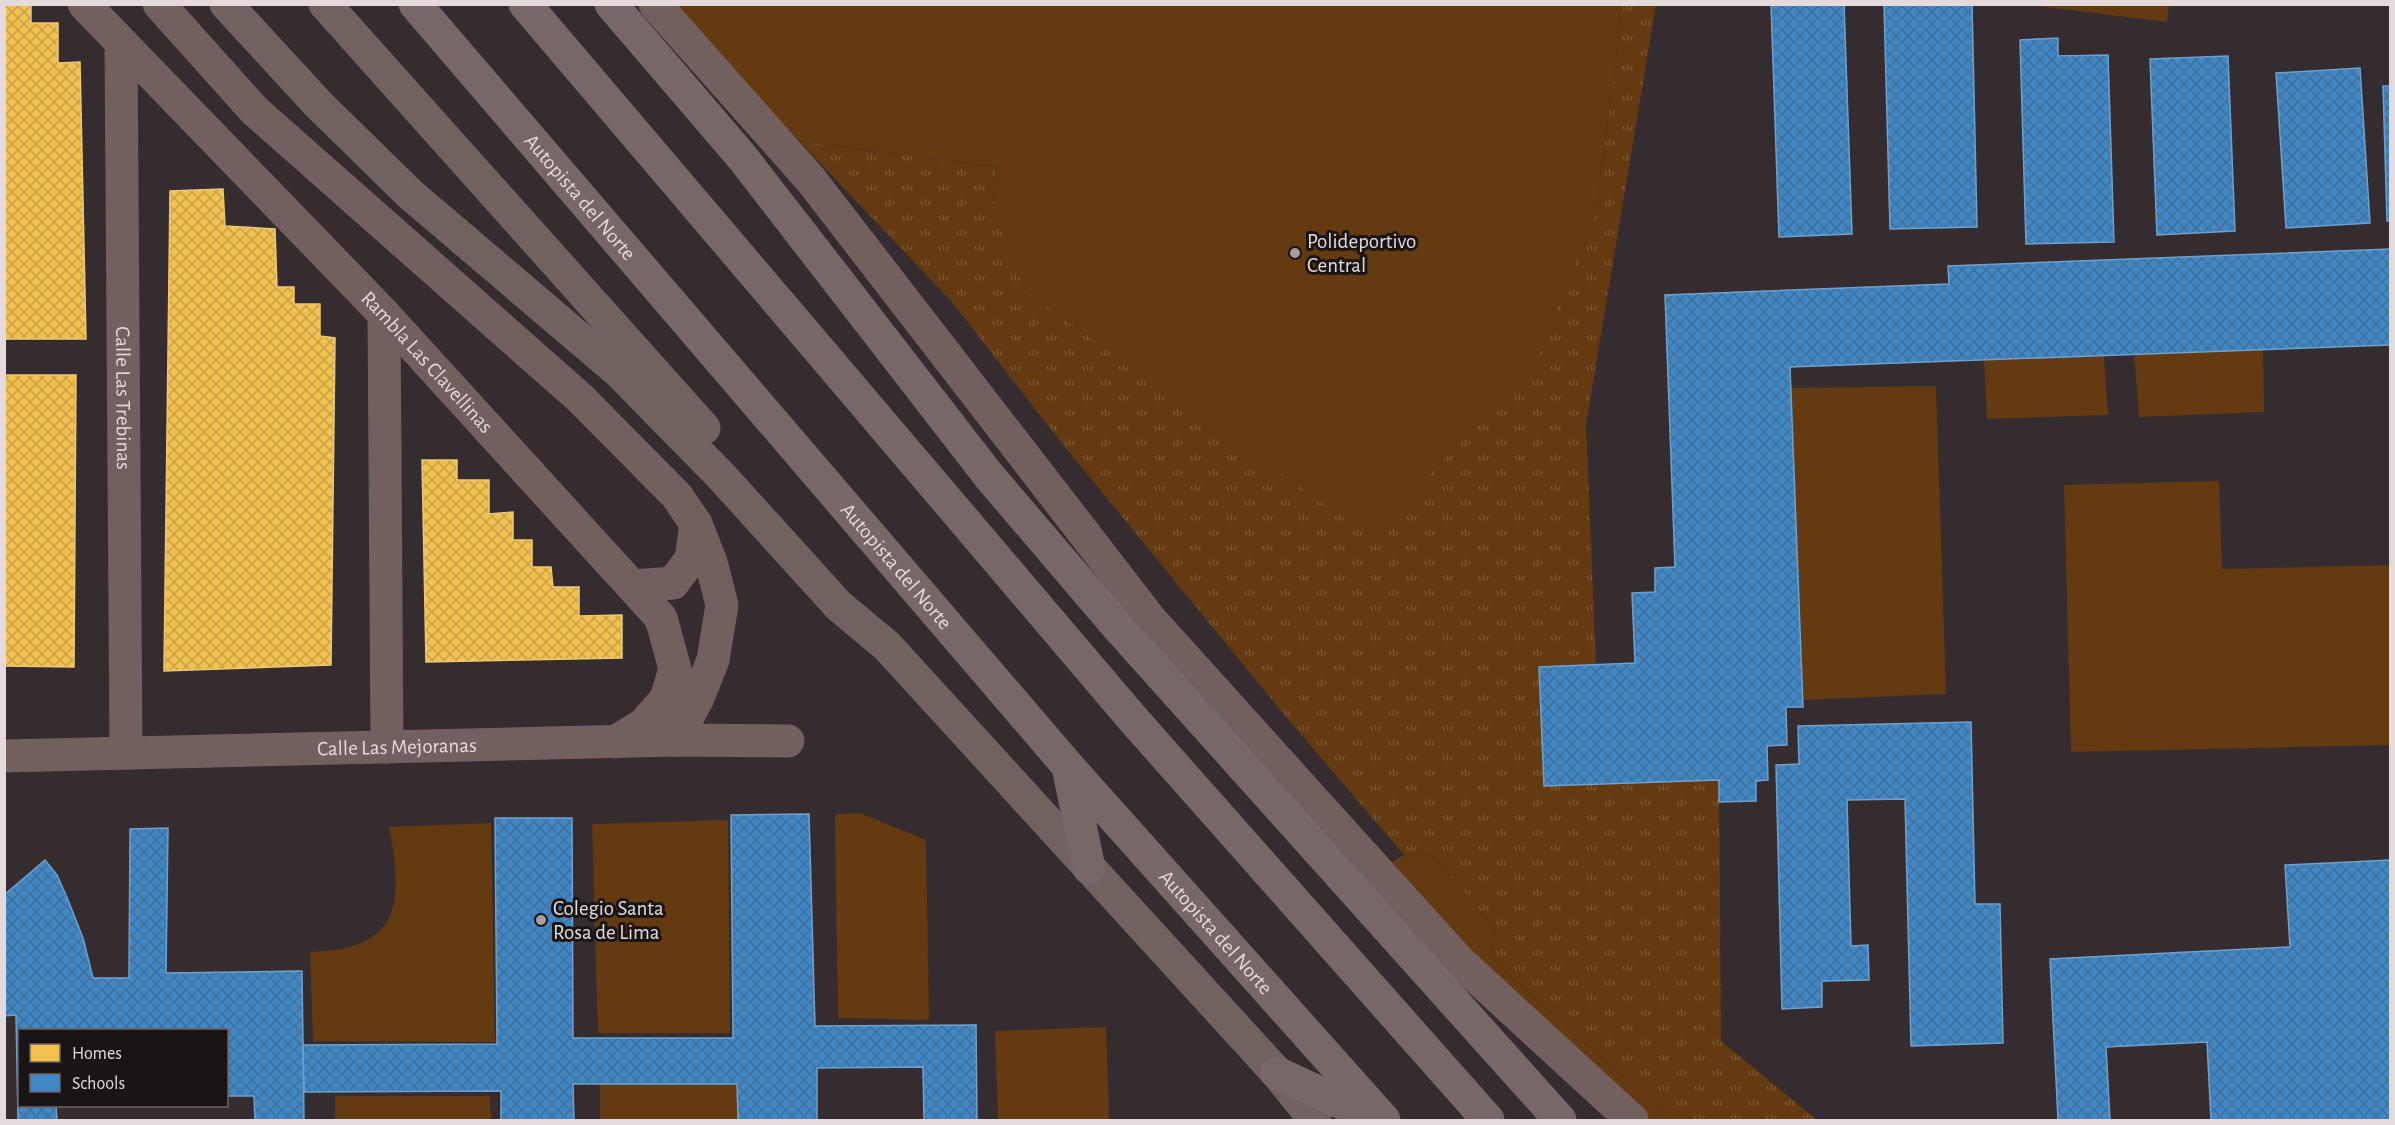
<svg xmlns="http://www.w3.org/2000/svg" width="2395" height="1125" viewBox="0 0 2395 1125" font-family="'Alegreya Sans',sans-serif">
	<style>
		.grass { fill: url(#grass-tufts) }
		.green { fill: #643a11 }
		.homes { fill: url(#homes-cross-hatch); stroke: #eec878; stroke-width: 1.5 }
		.schools { fill: url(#schools-cross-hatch); stroke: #70a1cc; stroke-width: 1.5 }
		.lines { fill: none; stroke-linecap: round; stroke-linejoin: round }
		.minor { stroke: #71605d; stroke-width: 33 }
		.major { stroke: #70625f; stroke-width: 33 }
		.highway { stroke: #756866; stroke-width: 33 }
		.poi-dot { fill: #a69d9e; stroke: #1a1414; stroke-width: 2 }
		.labels { text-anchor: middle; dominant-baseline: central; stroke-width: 6; stroke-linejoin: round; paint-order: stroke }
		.street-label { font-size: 21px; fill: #e4dadb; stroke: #1a1414 }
		.poi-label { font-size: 21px; fill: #e4dadb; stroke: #1a1414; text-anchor: start }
	</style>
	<defs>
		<pattern id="grass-tufts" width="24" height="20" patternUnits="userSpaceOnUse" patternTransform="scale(1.5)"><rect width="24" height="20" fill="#643a11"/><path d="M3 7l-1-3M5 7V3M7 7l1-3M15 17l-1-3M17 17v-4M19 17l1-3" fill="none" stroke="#7a5633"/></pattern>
		<pattern id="homes-cross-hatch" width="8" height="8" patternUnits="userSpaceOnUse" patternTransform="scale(1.5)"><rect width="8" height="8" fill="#f2c14e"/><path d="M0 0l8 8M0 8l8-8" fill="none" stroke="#c6a14b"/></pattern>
		<pattern id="schools-cross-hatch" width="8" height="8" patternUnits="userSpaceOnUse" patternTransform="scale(1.5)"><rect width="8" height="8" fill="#3f88c5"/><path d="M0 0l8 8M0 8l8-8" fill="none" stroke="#416f97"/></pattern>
	</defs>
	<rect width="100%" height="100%" fill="#342c2e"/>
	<path class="grass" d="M1623,5H1656L1586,425L1596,665L1539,667L1544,785L1719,780L1721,1041L1817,1120H1671L1501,968L1492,954L1494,927L1431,854L1404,855L1287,718L1056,436L952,302L799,141L997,167L993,209L1595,215Z"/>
	<g class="green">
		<path d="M671,5H1623L1595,215L1537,360L1371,537L1025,291L993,209L997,167L799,141Z"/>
		<path d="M2028,5H2169L2167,22Z"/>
		<path d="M2263,349L2264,412L2139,417L2134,354Z"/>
		<path d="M2104,356L2108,415L1987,419L1984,360Z"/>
		<path d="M1936,386L1946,694L1803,700L1791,388Z"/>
		<path d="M2219,481L2222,569L2390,565V745L2071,752L2064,485Z"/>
		<path d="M860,813L926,840L929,1020L838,1018L835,814Z"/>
		<path d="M728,820L730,1033H598L592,824Z"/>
		<path d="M491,823L495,1042L313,1041L310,952C401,950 404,903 389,827Z"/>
		<path d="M1431,854L1494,927L1492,954L1501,968L1671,1120H1613L1382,868L1404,855Z"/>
		<path d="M1106,1027L1109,1120H998L995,1031Z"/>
		<path d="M600,1084H737L738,1120H600Z"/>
		<path d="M335,1096H490L491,1120H335Z"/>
	</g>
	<g class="homes">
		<path d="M4,4H31V23H58V63L80,62L86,339H4Z"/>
		<path d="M223,189L225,226L275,229L277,287H294V304H320V336L335,338L331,665L164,671L170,191Z"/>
		<path d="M4,375H76L74,667L4,666Z"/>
		<path d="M422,460H457V480H489V514L513,512V540H532V567H551L553,587H579V616L622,615V658L426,662Z"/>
	</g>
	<g class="schools">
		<path d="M1771,4H1844L1852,234L1779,237Z"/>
		<path d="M1884,4H1972L1977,227L1890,229Z"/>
		<path d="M2058,38V56L2108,55L2114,242L2026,244L2020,40Z"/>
		<path d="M2228,56L2235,231L2157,235L2150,59Z"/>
		<path d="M2360,68L2370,223L2286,228L2276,73Z"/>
		<path d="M2383,86H2390V221H2387Z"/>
		<path d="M2390,249V345L1790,367L1803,707H1786L1787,745L1767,746L1768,780L1756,781V801L1719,802V780L1544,786L1539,667L1635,663L1632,593L1655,592V568L1675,567L1665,295L1949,284L1948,266Z"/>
		<path d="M1971,722L1975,904H2000L2003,1043L1911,1046L1905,799L1847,800L1851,946L1868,945L1869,980L1822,981V1007L1782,1009L1776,765L1799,764L1798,726Z"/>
		<path d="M809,814L815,1026L976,1025L977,1120H924L923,1067L817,1068V1120H738L737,1084H573L574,1120H501V1091L304,1092L303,1045L497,1044L495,818H572L573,1038H733L731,815Z"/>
		<path d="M168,828L166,973L302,971L304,1120H255L254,1096H226V1030H20V1106H56L57,1120H18L16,1015L4,1016V895L45,860L57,875L68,900L83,938L93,978H129L130,829Z"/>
		<path d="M2390,860V1120H2211L2207,1042L2106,1047L2110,1120H2058L2050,959L2290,947L2285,865Z"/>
	</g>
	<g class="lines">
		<g class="minor">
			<path id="s1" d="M84,4L384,314L661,618L675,669L666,699L644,724L615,742"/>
			<path d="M159,4L254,110L580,398L677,496L696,524L711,562L722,605L713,660L697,700L675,740"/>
			<path d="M655,4L811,180L1151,620L1307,793"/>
			<path id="s2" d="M121,44L126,753"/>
			<path d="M384,314L387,747"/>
			<path d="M633,586L673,583L691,559L696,524"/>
			<path id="s3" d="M4,756L675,740L788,741"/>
			<path d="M1286,784L1307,793L1460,962L1632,1120"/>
		</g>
		<g class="major">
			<path d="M226,4L318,104L410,194L619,372L722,477L839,606L887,646L1277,1073L1315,1120"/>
			<path d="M325,4L704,428"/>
		</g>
		<g class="highway">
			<path id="s4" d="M415,4L1067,765L1384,1120"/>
			<path d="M525,4L1132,718L1488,1120"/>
			<path d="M611,4L742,157L989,476L1117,626L1560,1120"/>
			<path d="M1068,767L1089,868"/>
			<path d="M1277,1073L1376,1119"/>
		</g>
	</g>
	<g class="poi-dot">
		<circle cx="1295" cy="253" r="6"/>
		<circle cx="541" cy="920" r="6"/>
	</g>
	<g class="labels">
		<g class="street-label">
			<text stroke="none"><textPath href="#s4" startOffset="254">Autopista del Norte</textPath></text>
			<text stroke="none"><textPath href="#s1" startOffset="496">Rambla Las Clavellinas</textPath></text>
			<text stroke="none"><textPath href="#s2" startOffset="354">Calle Las Trebinas</textPath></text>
			<text stroke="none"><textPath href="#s4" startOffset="740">Autopista del Norte</textPath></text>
			<text stroke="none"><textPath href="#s3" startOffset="393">Calle Las Mejoranas</textPath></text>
			<text stroke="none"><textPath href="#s4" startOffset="1226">Autopista del Norte</textPath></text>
		</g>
		<g class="poi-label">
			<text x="1307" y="241">Polideportivo<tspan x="1307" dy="24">Central</tspan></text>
			<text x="553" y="908">Colegio Santa<tspan x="553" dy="24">Rosa de Lima</tspan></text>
		</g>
	</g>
	<rect width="2395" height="1125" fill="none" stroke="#e4dadb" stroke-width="12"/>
	<rect x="18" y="1029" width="210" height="78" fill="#1a1414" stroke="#6b6364" stroke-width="1.5"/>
	<rect x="30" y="1044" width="30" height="18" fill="#f2c14e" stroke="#6b6364" stroke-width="1.5"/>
	<text x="72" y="1059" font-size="18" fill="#e4dadb">Homes</text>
	<rect x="30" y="1074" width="30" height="18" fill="#3f88c5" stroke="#6b6364" stroke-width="1.5"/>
	<text x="72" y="1089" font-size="18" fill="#e4dadb">Schools</text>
</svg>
